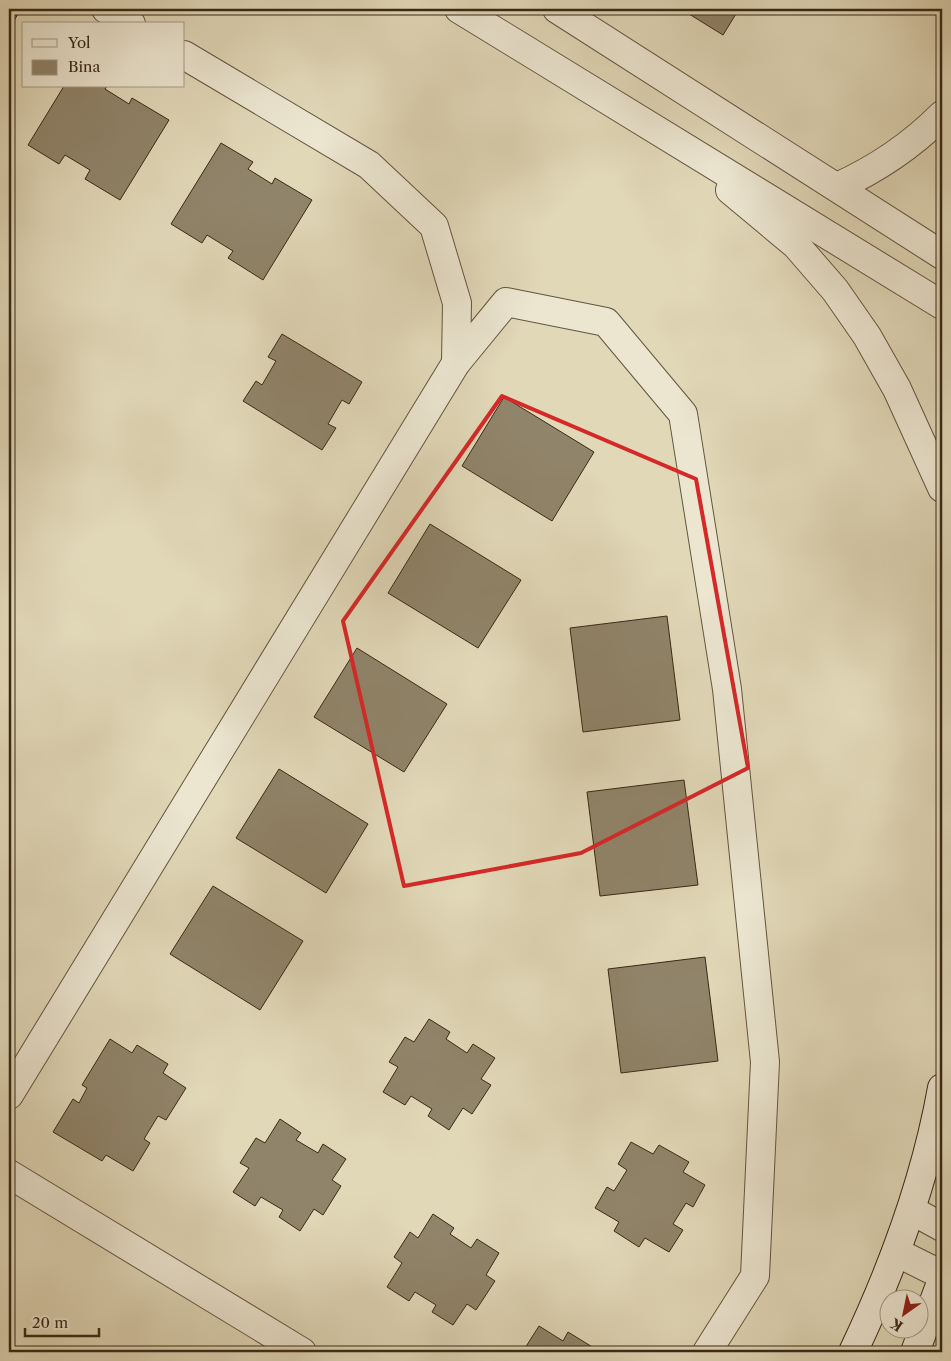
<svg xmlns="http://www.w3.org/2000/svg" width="951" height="1361" viewBox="0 0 951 1361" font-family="'Libre Caslon Text',serif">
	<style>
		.building { fill: #90846a; stroke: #392916 }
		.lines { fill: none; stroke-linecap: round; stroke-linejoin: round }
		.minor-casing { stroke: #63553e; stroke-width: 30 }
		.tertiary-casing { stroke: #63553e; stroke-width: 30 }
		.secondary-casing { stroke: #392916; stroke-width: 30 }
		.minor { stroke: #ece6d1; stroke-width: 28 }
		.tertiary { stroke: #ece6d1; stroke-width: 28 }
		.secondary { stroke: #ece6d1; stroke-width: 28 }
		.marked { fill: none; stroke: #d62828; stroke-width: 4; stroke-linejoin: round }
	</style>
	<rect width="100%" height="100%" fill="#e1d8b8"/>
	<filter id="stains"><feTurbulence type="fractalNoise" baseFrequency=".004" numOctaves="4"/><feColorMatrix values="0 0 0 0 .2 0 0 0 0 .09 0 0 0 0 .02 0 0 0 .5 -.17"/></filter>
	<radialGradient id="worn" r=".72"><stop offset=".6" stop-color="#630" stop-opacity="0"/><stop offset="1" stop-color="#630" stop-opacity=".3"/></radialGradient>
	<g class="building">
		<path d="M9,9H21L9,29Z"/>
		<path d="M681,9H739L723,35Z"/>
		<path d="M64,86H107L105,89L129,104L132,98L169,120L120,200L85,179L90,170L65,155L59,164L28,145Z"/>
		<path d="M221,143L253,162L248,169L272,184L275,178L312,200L263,280L228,258L233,251L207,235L202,243L171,224Z"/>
		<path d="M282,334L362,382L349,404L342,400L328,424L336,428L322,450L243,401L256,381L262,385L276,361L268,357Z"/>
		<path d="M504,397L594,452L552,521L462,466Z"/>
		<path d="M430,524L521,580L478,648L388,593Z"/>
		<path d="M667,616L680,720L583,732L570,628Z"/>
		<path d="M357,648L447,704L404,772L314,717Z"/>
		<path d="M279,769L368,824L326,893L236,838Z"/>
		<path d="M684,780L698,885L600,896L587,792Z"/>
		<path d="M213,886L303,941L260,1010L170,954Z"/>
		<path d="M705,957L718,1061L621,1073L608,969Z"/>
		<path d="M429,1019L450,1032L446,1039L467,1053L473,1044L495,1058L481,1079L491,1085L472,1114L463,1108L449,1130L428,1116L432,1109L411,1096L405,1105L383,1092L398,1067L389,1062L405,1037L414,1042Z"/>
		<path d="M110,1039L132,1053L137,1045L168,1064L163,1073L186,1088L166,1120L158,1116L144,1139L150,1143L133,1171L106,1155L102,1161L53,1132L73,1099L79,1103L87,1088L82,1085Z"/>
		<path d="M280,1119L301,1133L296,1140L318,1153L323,1144L346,1159L332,1180L341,1186L323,1215L314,1209L300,1231L279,1217L283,1210L261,1197L255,1206L233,1192L249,1168L240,1163L256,1138L265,1143Z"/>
		<path d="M631,1142L653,1154L659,1145L689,1162L683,1172L705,1185L693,1207L686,1203L673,1224L683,1230L669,1252L645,1238L639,1247L614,1231L619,1222L595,1208L607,1187L614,1191L627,1170L618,1164Z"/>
		<path d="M433,1214L454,1228L450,1234L471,1248L477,1239L499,1253L486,1275L495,1281L476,1310L467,1304L453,1325L432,1312L436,1305L415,1292L409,1301L387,1287L402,1263L394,1257L410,1232L418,1238Z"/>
		<path d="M539,1326L563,1341L568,1332L594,1348L592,1352H532L525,1348Z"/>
	</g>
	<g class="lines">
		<defs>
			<g id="minor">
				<path d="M106,9L131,24"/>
				<path d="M184,55L369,165L434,226L457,303L456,363"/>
				<path d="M9,1095L456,363L506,302L606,322L683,414L727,689L765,1062L755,1276L707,1352"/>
				<path d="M9,1174L302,1352"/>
			</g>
			<g id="tertiary">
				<path d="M459,9L942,305"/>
				<path d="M557,9L942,255"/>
				<path d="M837,187C877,169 911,146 942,115"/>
				<path d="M730,190L796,245L835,290L867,336L897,389L942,488"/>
				<path d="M911,1210L942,1227"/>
				<path d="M896,1252L942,1275"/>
			</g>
			<g id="secondary">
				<path d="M853,1352C892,1270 926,1178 942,1088"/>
				<path d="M915,1352L942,1280"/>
			</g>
		</defs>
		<use href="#minor" class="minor-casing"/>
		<use href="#tertiary" class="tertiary-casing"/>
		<use href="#secondary" class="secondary-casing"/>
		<use href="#minor" class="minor"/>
		<use href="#tertiary" class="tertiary"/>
		<use href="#secondary" class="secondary"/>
	</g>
	<path class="marked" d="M502,396L696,479L748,768L581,853L404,886L343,621Z"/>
	<rect width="951" height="1361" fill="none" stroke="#e1d8b8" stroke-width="30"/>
	<rect x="10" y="10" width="931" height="1341" fill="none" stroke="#392916" stroke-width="2.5"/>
	<rect x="15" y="15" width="921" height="1331" fill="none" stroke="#392916"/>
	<rect x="22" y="22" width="162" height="65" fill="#ece6d1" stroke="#a49a86"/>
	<rect x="32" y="39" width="25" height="8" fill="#ece6d1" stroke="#a49a86"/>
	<text x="68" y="48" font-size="15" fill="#392916">Yol</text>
	<rect x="32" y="60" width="25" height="15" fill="#90846a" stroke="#a49a86"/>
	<text x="68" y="72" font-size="15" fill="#392916">Bina</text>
	<g transform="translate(904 1314) rotate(213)"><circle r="24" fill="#ece6d1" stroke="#a49a86"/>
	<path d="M0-4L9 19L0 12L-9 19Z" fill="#8f2418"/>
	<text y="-8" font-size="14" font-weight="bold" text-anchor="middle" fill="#392916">K</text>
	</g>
	<path d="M25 1328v8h74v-8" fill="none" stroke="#392916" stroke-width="2.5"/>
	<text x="32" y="1328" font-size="15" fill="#392916" stroke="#ece6d1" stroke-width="4" paint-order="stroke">20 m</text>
	<rect width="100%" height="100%" filter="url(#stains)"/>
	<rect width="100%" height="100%" fill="url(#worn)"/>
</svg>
